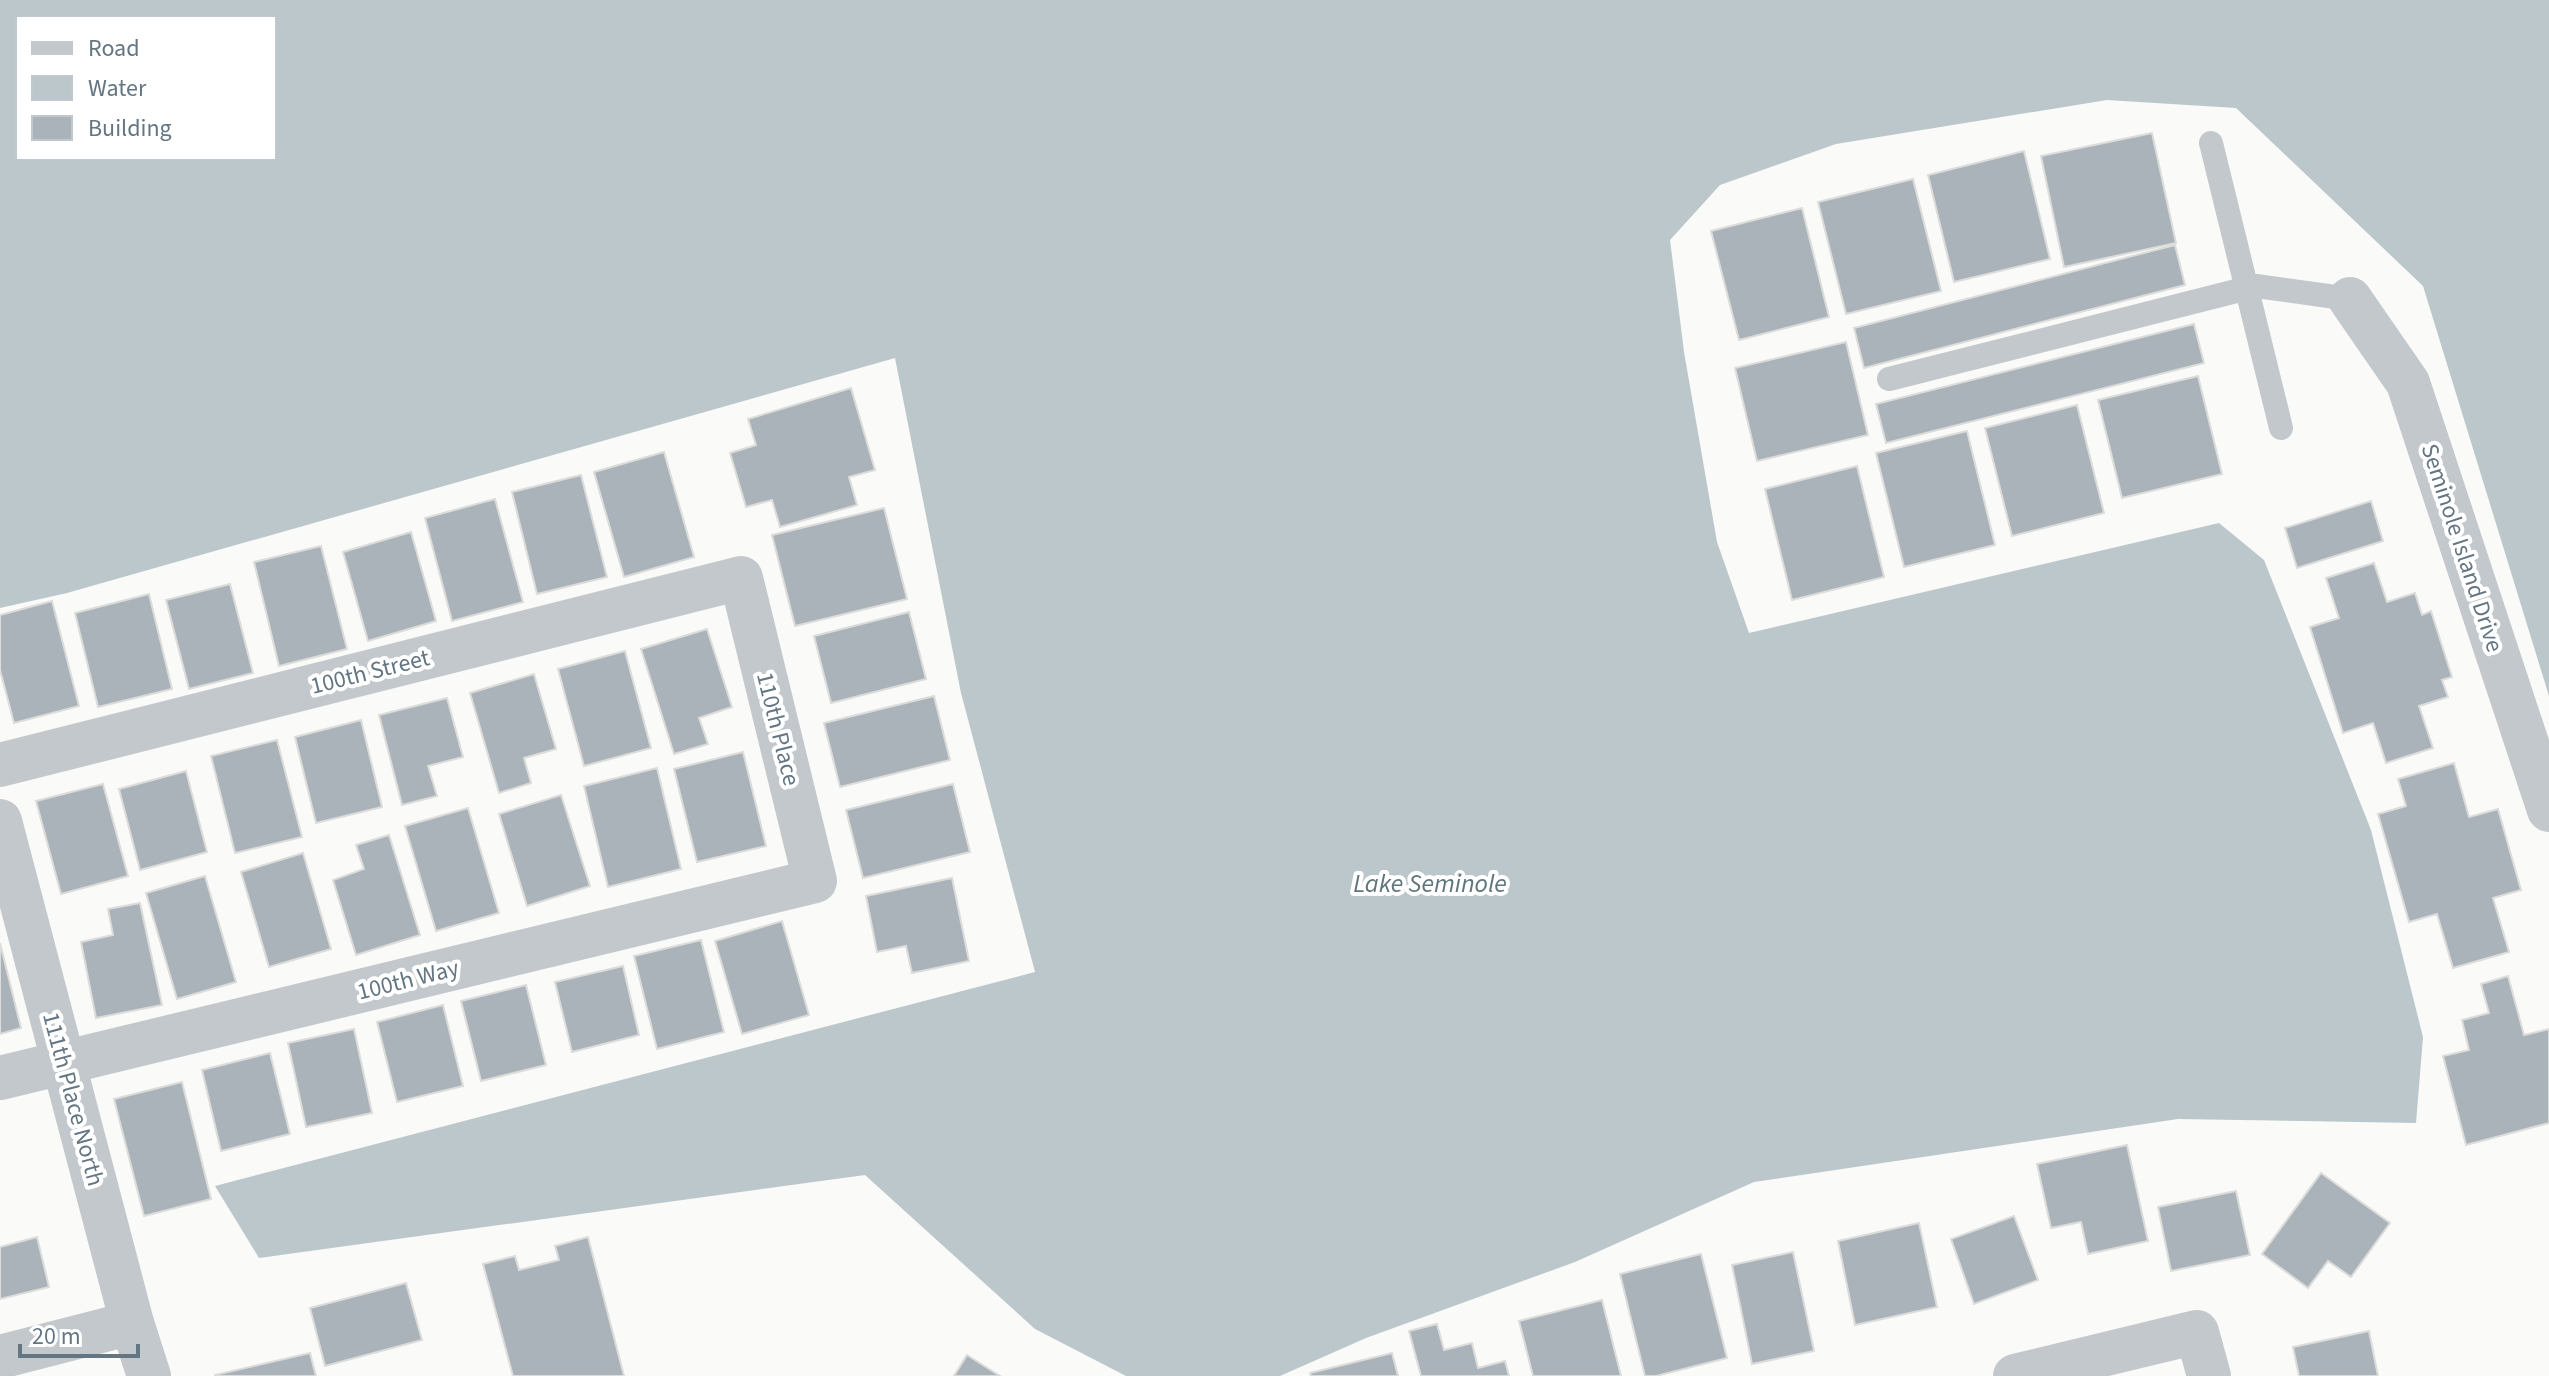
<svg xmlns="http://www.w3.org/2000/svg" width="2549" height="1376" viewBox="0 0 2549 1376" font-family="'Source Sans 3',sans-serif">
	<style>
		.water { fill: #bbc7cb; fill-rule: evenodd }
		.building { fill: #aab3b9; stroke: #dcdcda; stroke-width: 2 }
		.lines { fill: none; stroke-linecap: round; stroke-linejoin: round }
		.lane { stroke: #c3c8cc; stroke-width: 24 }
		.street { stroke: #c3c8cc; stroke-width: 44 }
		.labels { text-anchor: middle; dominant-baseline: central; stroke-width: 8; stroke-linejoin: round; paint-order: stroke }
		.street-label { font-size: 24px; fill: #657683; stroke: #fff }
		.water-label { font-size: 26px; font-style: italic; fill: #60757c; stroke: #fff }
	</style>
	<rect width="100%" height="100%" fill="#fafaf8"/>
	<path class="water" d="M0,0H2549V696L2423,286L2236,108L2107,100L1836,144L1720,185L1670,240L1684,352L1717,542L1749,633L2219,523L2264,560L2371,830L2423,1037L2416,1123L2178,1119L1754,1182L1575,1262L1366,1338L1280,1376H1126L1035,1329L865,1175L259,1258L215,1186L1035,972L961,693L895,358L67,593L0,608ZM18,18H274V158H18Z"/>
	<g class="building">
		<path d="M2152,133L2176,243L2064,267L2041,156Z"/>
		<path d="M2024,151L2050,259L1954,282L1928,175Z"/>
		<path d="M1913,179L1941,291L1846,314L1818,202Z"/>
		<path d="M1802,208L1829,317L1739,340L1711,231Z"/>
		<path d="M2175,245L2185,285L1864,368L1854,328Z"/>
		<path d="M2194,324L2204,363L1886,443L1876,404Z"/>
		<path d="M1846,342L1868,435L1757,461L1735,368Z"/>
		<path d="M2198,376L2222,474L2122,498L2098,400Z"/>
		<path d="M851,388L875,470L849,477L857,505L780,527L772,500L746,507L730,453L756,445L748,419Z"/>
		<path d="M2077,405L2104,513L2012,536L1985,428Z"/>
		<path d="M1967,431L1995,545L1904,567L1876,453Z"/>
		<path d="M664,452L694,557L624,577L594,472Z"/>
		<path d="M1857,466L1884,577L1792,600L1765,489Z"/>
		<path d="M581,475L607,577L537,594L512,492Z"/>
		<path d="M495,499L523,602L452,621L425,518Z"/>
		<path d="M2371,501L2383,541L2297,568L2285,528Z"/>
		<path d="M884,508L907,599L795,626L772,535Z"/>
		<path d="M411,532L436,621L368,641L343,552Z"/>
		<path d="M321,546L347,649L279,666L254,562Z"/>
		<path d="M2374,563L2387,602L2415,593L2422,615L2431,611L2452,677L2442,680L2448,697L2419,706L2433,748L2386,763L2373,723L2343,733L2310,627L2339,618L2326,578Z"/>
		<path d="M230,584L253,673L189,689L166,600Z"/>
		<path d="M149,594L172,689L98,707L75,613Z"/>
		<path d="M52,601L79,706L14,723L0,670V615Z"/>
		<path d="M909,612L926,679L831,703L814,636Z"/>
		<path d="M707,629L732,707L699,718L708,744L674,754L641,649Z"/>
		<path d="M625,651L651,748L584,766L558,669Z"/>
		<path d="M534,674L556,749L524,758L531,783L499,793L470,693Z"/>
		<path d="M934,696L950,760L840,787L824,723Z"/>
		<path d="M447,698L463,757L428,766L437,796L402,805L379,715Z"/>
		<path d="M361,720L382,807L316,823L295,737Z"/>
		<path d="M277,740L302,837L235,853L211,756Z"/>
		<path d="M743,752L766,846L697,862L674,769Z"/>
		<path d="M2454,763L2469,817L2498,809L2521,890L2493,898L2509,952L2453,968L2437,914L2409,922L2378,814L2406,806L2398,779Z"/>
		<path d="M657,768L681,869L608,887L584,786Z"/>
		<path d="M186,771L207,852L140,870L119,789Z"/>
		<path d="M103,784L128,876L61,894L36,801Z"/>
		<path d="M953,784L970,852L863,878L846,810Z"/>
		<path d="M561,795L590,886L527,906L499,814Z"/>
		<path d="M468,808L499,913L436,931L405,826Z"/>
		<path d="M389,835L420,935L356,955L333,880L364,869L356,845Z"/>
		<path d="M303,853L331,949L269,967L241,872Z"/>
		<path d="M205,876L236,982L177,999L146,893Z"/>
		<path d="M952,878L969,961L912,973L906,946L877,952L866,896Z"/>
		<path d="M140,903L162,1005L96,1018L81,942L113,935L108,909Z"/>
		<path d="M782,921L809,1015L742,1034L715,941Z"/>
		<path d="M701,940L724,1032L657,1049L634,956Z"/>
		<path d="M0,943L21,1028L0,1034Z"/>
		<path d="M623,966L639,1035L572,1052L555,982Z"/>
		<path d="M2508,976L2524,1035L2549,1029V1123L2466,1145L2443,1056L2469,1050L2462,1020L2489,1013L2481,984Z"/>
		<path d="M526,985L546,1065L481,1081L461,1001Z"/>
		<path d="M443,1005L463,1086L397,1102L377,1022Z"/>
		<path d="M354,1029L372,1113L306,1127L288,1043Z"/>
		<path d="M270,1053L290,1134L221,1151L202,1070Z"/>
		<path d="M182,1082L211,1199L144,1216L114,1099Z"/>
		<path d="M2127,1145L2148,1241L2088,1254L2081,1222L2051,1228L2037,1164Z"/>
		<path d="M2321,1173L2390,1223L2351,1277L2328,1261L2308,1288L2262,1254Z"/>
		<path d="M2236,1191L2250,1255L2171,1271L2158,1207Z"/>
		<path d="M2014,1216L2038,1280L1974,1304L1951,1239Z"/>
		<path d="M1919,1223L1937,1307L1855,1325L1838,1241Z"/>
		<path d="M37,1237L49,1287L0,1299V1247Z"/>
		<path d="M588,1237L624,1376H513L483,1264L515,1256L519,1270L559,1260L555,1246Z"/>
		<path d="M1793,1252L1814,1351L1752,1364L1732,1265Z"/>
		<path d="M1701,1254L1727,1358L1656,1376H1645L1620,1274Z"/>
		<path d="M406,1283L422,1340L325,1366L310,1308Z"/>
		<path d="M1602,1300L1621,1376H1533L1519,1321Z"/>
		<path d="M1437,1324L1444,1350L1472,1343L1478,1368L1505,1361L1509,1376H1421L1409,1331Z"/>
		<path d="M2369,1331L2378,1376H2299L2293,1347Z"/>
		<path d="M310,1353L316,1376H215V1375Z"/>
		<path d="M1392,1353L1398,1376H1311L1310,1373Z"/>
		<path d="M967,1355L1000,1376H954Z"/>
	</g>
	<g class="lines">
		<g class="lane">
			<path d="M2211,143L2281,428"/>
			<path d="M1889,379L2256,286L2350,299"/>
		</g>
		<g class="street">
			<path d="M2350,299L2408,383L2549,810"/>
			<path d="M0,765L741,578L815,881L0,1078"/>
			<path d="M0,821L132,1323L149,1376"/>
			<path d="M0,1357L132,1323"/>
			<path d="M2015,1376L2197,1332L2209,1376"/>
		</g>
	</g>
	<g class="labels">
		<g class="street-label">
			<text transform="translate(2462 548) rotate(72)">Seminole Island Drive</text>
			<text transform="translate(370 672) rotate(-14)">100th Street</text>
			<text transform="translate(778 729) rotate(76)">110th Place</text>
			<text transform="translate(408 980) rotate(-14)">100th Way</text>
			<text transform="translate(73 1099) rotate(75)">111th Place North</text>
		</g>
		<g class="water-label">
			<text x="1430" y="883">Lake Seminole</text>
		</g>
	</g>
	<rect x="16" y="16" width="260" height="144" fill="#ffffff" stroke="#c1c8cd" stroke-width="2"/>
	<rect x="32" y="42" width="40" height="12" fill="#c3c8cc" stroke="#c1c8cd" stroke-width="2"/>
	<text x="88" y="56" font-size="24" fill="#657683">Road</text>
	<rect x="32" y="76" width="40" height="24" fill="#bbc7cb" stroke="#c1c8cd" stroke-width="2"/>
	<text x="88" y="96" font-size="24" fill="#657683">Water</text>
	<rect x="32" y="116" width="40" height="24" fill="#aab3b9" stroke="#c1c8cd" stroke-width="2"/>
	<text x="88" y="136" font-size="24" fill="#657683">Building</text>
	<path d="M20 1344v12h118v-12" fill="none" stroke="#657683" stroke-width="4"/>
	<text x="32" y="1344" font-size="24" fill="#657683" stroke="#ffffff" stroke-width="6" paint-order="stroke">20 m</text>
</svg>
